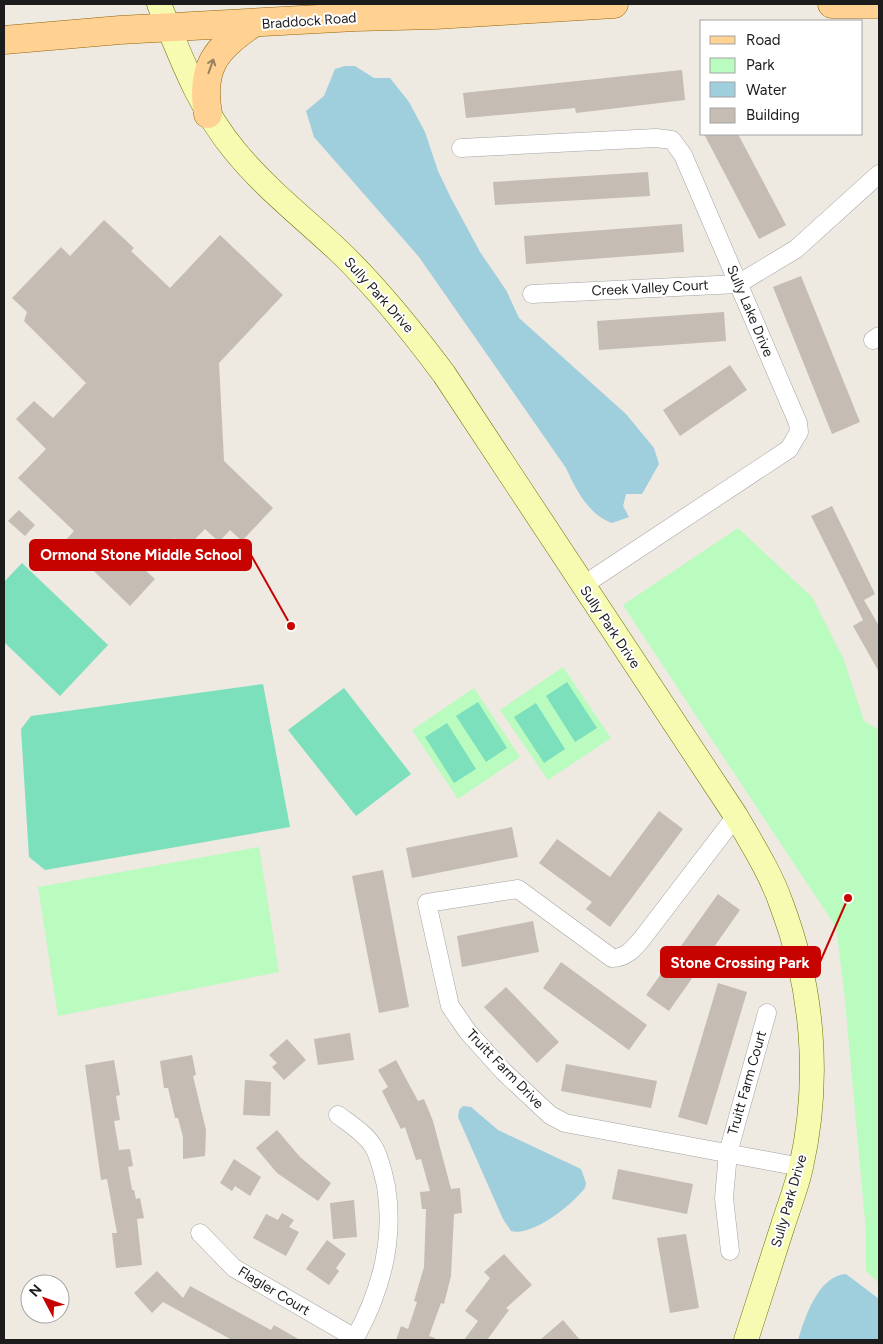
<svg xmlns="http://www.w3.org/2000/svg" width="883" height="1344" viewBox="0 0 883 1344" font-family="Figtree,sans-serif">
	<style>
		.park { fill: #bafbc0 }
		.pitch { fill: #7be0bb }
		.water { fill: #9fcedd }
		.building { fill: #c5bcb4 }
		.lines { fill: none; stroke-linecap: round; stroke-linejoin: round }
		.street-casing { stroke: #a3a3a3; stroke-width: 19 }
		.secondary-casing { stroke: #667401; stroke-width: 25 }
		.primary-casing { stroke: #936400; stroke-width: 29 }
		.street { stroke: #fff; stroke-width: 18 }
		.secondary { stroke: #f7fbb1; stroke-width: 24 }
		.primary { stroke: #ffd294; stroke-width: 28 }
		.oneway { stroke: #99805e }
		.labels { text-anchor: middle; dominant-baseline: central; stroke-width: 4; stroke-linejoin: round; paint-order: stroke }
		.street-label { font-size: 14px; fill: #1c1c1c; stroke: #fff }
		.leader { fill: none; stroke: #c70300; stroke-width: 2 }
		.callout-dot { fill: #c70300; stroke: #fff; stroke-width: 2 }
		.callout { fill: #c70300; stroke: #c70300; stroke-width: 2 }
		.callout-label { font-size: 15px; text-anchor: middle; font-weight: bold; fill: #fff }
	</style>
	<rect width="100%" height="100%" fill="#eee9e1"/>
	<g class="park">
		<path d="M738,528L812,597L844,660L864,721L879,730V1283L866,1271V1232L844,990L836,927L623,605Z"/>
		<path d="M563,667L611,738L548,780L500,710Z"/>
		<path d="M474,688L520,757L458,799L412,730Z"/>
		<path d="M259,847L279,972L58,1016L38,887Z"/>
	</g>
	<g class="pitch">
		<path d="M22,563L108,645L60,696L4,642V582Z"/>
		<path d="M567,682L597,728L575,742L546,696Z"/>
		<path d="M263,684L290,827L45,870L29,857L21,729L31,716Z"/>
		<path d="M344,688L411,774L356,816L288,730Z"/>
		<path d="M478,702L507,748L486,762L456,716Z"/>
		<path d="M536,703L565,749L544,763L514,717Z"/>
		<path d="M447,723L476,769L454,783L425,737Z"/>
	</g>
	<g class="water">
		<path d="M345,66H355L374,78H390L409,102L425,132L438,171L451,198L480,252L506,290L519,318L626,414L654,448L659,464L642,494H626L623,506L629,517L612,523C589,515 576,490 566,468L419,257L314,137L306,111L324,96L335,69Z"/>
		<path d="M463,1106L471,1107L498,1130L581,1169L586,1183L585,1188C572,1205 532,1237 511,1231L503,1219L458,1117L459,1110Z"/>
		<path d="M846,1274L879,1299V1340H798C805,1317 818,1276 846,1274Z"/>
	</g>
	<g class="building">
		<path d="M682,70L685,100L576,113L575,108L466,118L463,93Z"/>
		<path d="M704,134H738L786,225L759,239Z"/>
		<path d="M648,172L650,196L495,205L493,182Z"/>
		<path d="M104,220L134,248L131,251L170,288L220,235L283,295L219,363L224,461L273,508L242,541L230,530L219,542L205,529L185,549L174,538L144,569L155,579L130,606L64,542L74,531L18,478L46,449L16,419L34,401L53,418L86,383L24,321L27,312L12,298L61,247L70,256Z"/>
		<path d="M682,224L684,252L526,264L524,236Z"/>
		<path d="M801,276L860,422L832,434L773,287Z"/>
		<path d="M724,312L726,341L599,350L597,321Z"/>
		<path d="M730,365L747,390L680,436L663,410Z"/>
		<path d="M832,506L875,594L864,600L879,626V672L853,626L863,620L811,516Z"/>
		<path d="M19,510L35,525L25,536L8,521Z"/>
		<path d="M659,811L683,829L610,927L586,909L592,902L539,863L557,839L610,877Z"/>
		<path d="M512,827L518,857L412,878L406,848Z"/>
		<path d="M383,870L409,1007L379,1013L352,876Z"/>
		<path d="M718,894L740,910L669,1011L646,995Z"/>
		<path d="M533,921L539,952L462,967L457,936Z"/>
		<path d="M561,962L647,1025L629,1050L543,988Z"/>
		<path d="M718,983L747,992L707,1125L678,1117Z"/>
		<path d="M506,987L559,1042L537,1063L484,1007Z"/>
		<path d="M350,1033L354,1060L318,1065L314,1039Z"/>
		<path d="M287,1039L306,1060L284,1080L272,1067L277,1063L269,1055Z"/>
		<path d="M192,1055L196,1075L193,1076L206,1130L205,1156L183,1159V1137L178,1118H175L168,1088H164L160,1061Z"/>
		<path d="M114,1060L120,1095L116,1096L120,1120L114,1121L119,1150L130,1149L133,1166L128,1167L132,1190H134L136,1199L140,1198L144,1218L137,1219L142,1265L116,1268L112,1233H117L107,1179L101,1180L85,1065Z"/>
		<path d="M396,1060L418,1101L424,1099L433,1121L451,1189L460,1188L462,1213L454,1214L451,1276L444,1304L441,1303L429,1336L435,1338V1340H396L401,1326L408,1329L417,1302L414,1301L424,1267L426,1209H422L420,1192L430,1191L421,1159L416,1160L405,1127L401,1129L382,1091L388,1087L378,1070Z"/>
		<path d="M566,1064L657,1081L651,1108L561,1091Z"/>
		<path d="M245,1080L271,1082L270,1116L243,1115Z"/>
		<path d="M277,1130L300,1157L331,1183L318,1201L277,1173L256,1148Z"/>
		<path d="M234,1159L261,1177L250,1196L235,1186L232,1191L220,1183Z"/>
		<path d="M618,1169L693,1184L687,1214L612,1199Z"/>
		<path d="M354,1200L357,1237L333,1239L330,1203Z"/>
		<path d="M282,1213L294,1220L289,1227L299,1232L286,1256L253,1238L266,1214L278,1220Z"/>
		<path d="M686,1234L699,1308L670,1313L657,1238Z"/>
		<path d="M327,1240L346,1254L336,1268L339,1271L329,1285L306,1269Z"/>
		<path d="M504,1254L532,1285L506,1308L509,1310L487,1340H464L478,1321L465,1311L490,1278L484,1272Z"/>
		<path d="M157,1271L183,1298L190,1286L271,1330L274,1325L300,1340H232L163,1302L152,1313L134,1293Z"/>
		<path d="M563,1320L580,1340H540Z"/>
	</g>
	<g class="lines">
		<defs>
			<g id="street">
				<path d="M461,148L656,138L672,140L683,155L798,423L799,432L789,449L582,586"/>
				<path d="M532,294L738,284L796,249L879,174"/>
				<path d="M873,340L879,336"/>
				<path d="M736,816L641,940C633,949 626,958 612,958L518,889L427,903L450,1006L468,1032L504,1072L550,1115L565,1123L801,1167"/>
				<path d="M338,1115C350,1124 365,1133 373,1146C380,1157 383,1173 386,1186C395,1241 381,1292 354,1340"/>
				<path d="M200,1233L234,1268L355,1338"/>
				<path d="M730,1251L724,1198L728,1153L767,1013"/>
			</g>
			<path id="secondary" d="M159,4C180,55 199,108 235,151C266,189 305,219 341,253C379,290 412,331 444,374L736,816C752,844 770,872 781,903C813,987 821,1079 801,1167C797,1186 789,1206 783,1225C771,1263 758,1302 746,1340"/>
			<g id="primary">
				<path d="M832,4H877"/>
				<path d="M4,40L120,30L355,17L435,15L614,4"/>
				<path d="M208,114C200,68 215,49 252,24"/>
			</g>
		</defs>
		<use href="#street" class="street-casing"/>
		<use href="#secondary" class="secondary-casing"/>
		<use href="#primary" class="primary-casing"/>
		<use href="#street" class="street"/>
		<use href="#secondary" class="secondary"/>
		<use href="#primary" class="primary"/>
	</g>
	<defs><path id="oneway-shaft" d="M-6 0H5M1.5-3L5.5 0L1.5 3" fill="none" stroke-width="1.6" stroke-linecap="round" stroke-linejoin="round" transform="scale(1.25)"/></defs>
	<use class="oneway" href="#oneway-shaft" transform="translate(211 66) rotate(-70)"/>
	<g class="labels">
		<g class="street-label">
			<text transform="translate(309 21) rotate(-4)">Braddock Road</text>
			<text transform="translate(650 288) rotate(-3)">Creek Valley Court</text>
			<text transform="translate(379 295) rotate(48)">Sully Park Drive</text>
			<text transform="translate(750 311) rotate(67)">Sully Lake Drive</text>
			<text transform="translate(610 627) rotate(56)">Sully Park Drive</text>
			<text transform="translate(505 1069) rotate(46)">Truitt Farm Drive</text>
			<text transform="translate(747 1083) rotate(-74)">Truitt Farm Court</text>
			<text transform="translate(789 1201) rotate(-74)">Sully Park Drive</text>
			<text transform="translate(274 1291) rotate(31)">Flagler Court</text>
		</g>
	</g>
	<path class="leader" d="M291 626L251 555M848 898L820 962"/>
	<g class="callout-dot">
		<circle cx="291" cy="626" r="5"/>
		<circle cx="848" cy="898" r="5"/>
	</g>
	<g class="callout">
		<rect x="30" y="540" width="221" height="30" rx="5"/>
		<rect x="661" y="947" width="159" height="30" rx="5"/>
	</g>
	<g class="callout-label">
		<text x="141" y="560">Ormond Stone Middle School</text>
		<text x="740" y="968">Stone Crossing Park</text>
	</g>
	<rect width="883" height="1344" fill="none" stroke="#1c1c1c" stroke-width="10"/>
	<rect x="700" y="20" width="162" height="115" fill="#ffffff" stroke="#a4a4a4"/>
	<rect x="710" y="36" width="25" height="8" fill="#ffd294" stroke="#a4a4a4"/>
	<text x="746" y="45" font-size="15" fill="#1c1c1c">Road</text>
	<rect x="710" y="58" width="25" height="15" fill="#bafbc0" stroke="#a4a4a4"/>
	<text x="746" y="70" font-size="15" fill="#1c1c1c">Park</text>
	<rect x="710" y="82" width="25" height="15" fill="#9fcedd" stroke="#a4a4a4"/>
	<text x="746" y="95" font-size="15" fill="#1c1c1c">Water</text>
	<rect x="710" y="108" width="25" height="15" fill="#c5bcb4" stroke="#a4a4a4"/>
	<text x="746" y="120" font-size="15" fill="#1c1c1c">Building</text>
	<g transform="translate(45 1299) rotate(311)"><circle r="24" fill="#ffffff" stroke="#a4a4a4"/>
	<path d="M0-4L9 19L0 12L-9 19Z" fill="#c70300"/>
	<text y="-8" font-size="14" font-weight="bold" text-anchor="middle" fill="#1c1c1c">N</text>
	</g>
</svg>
